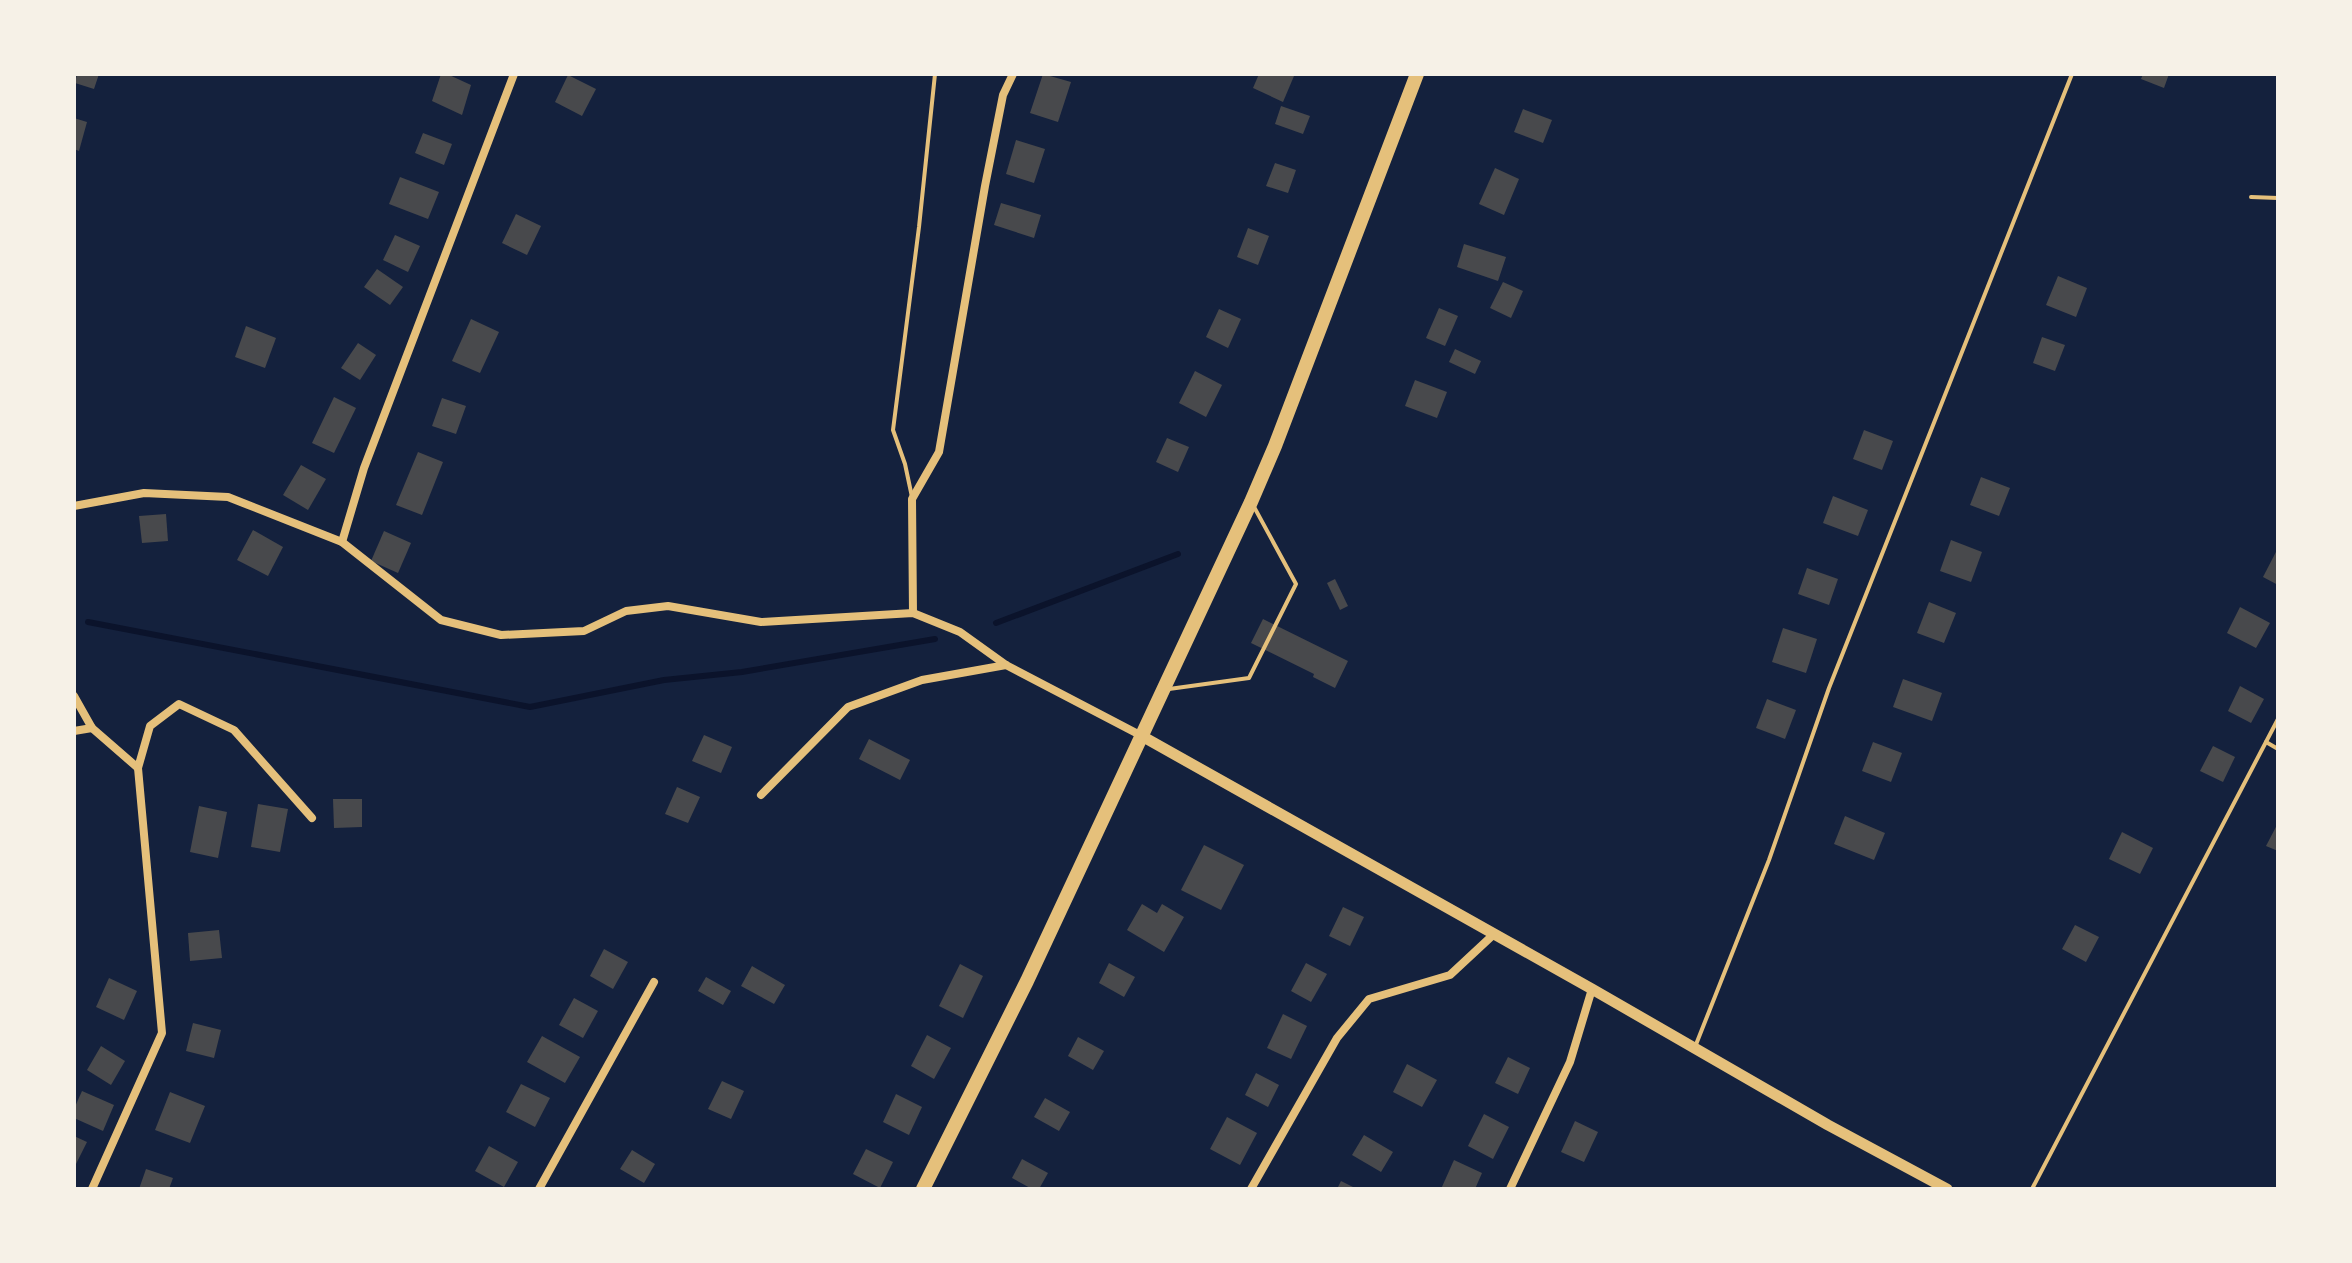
<svg xmlns="http://www.w3.org/2000/svg" width="2352" height="1263" viewBox="0 0 2352 1263" font-family="Raleway,sans-serif">
	<style>
		.lines { fill: none; stroke-linecap: round; stroke-linejoin: round }
		.stream { stroke: #0b132b; stroke-width: 6 }
		.building { fill: #48494c }
		.service { stroke: #e5c07b; stroke-width: 4 }
		.minor { stroke: #e5c07b; stroke-width: 8 }
		.tertiary { stroke: #e5c07b; stroke-width: 11 }
		.primary { stroke: #e5c07b; stroke-width: 14 }
	</style>
	<rect width="100%" height="100%" fill="#14213d"/>
	<g class="lines">
		<g class="stream">
			<path d="M88,622L530,707L664,680L742,672L935,639"/>
			<path d="M996,623L1178,554"/>
		</g>
	</g>
	<g class="building">
		<path d="M77,74H99L94,89L75,83Z"/>
		<path d="M441,74H447L471,85L462,115L432,101Z"/>
		<path d="M1043,74L1071,82L1058,122L1030,113Z"/>
		<path d="M1259,74L1294,76L1283,102L1253,88Z"/>
		<path d="M2143,74H2169L2164,88L2141,79Z"/>
		<path d="M568,75L596,89L582,116L555,102Z"/>
		<path d="M1281,106L1310,116L1303,134L1275,124Z"/>
		<path d="M1523,109L1552,120L1543,143L1514,132Z"/>
		<path d="M74,118L87,122L79,151L74,149Z"/>
		<path d="M423,133L452,144L444,165L415,153Z"/>
		<path d="M1016,140L1045,149L1034,183L1006,174Z"/>
		<path d="M1275,163L1296,170L1288,193L1266,186Z"/>
		<path d="M1495,168L1519,179L1504,215L1479,204Z"/>
		<path d="M400,177L439,192L428,219L389,204Z"/>
		<path d="M1001,203L1041,215L1034,238L994,225Z"/>
		<path d="M516,214L541,226L527,255L502,243Z"/>
		<path d="M1248,228L1269,236L1258,265L1237,257Z"/>
		<path d="M395,235L420,246L408,272L383,260Z"/>
		<path d="M1464,244L1506,257L1498,281L1457,267Z"/>
		<path d="M377,269L403,287L390,305L364,287Z"/>
		<path d="M2058,276L2087,288L2076,317L2046,305Z"/>
		<path d="M1503,282L1523,291L1511,318L1490,308Z"/>
		<path d="M1439,308L1458,316L1445,346L1426,338Z"/>
		<path d="M1219,309L1241,319L1228,348L1206,337Z"/>
		<path d="M471,319L499,332L480,373L452,361Z"/>
		<path d="M246,326L276,338L265,368L235,357Z"/>
		<path d="M2042,337L2065,345L2055,371L2033,363Z"/>
		<path d="M358,343L376,355L360,380L341,368Z"/>
		<path d="M1455,349L1481,361L1475,374L1449,362Z"/>
		<path d="M1195,371L1222,385L1206,417L1179,403Z"/>
		<path d="M1415,380L1447,392L1437,418L1405,406Z"/>
		<path d="M334,397L356,408L334,453L312,443Z"/>
		<path d="M442,398L466,406L456,434L432,426Z"/>
		<path d="M1864,430L1893,441L1882,470L1853,459Z"/>
		<path d="M1167,438L1189,447L1178,472L1156,462Z"/>
		<path d="M418,452L443,462L422,515L396,505Z"/>
		<path d="M301,465L326,479L308,510L283,495Z"/>
		<path d="M1981,477L2010,488L1999,516L1970,505Z"/>
		<path d="M1833,496L1868,510L1858,536L1823,523Z"/>
		<path d="M166,514L168,541L142,543L139,516Z"/>
		<path d="M253,530L283,547L268,576L237,560Z"/>
		<path d="M384,531L411,543L398,573L371,561Z"/>
		<path d="M1951,540L1982,552L1971,582L1940,571Z"/>
		<path d="M2278,548V585L2263,577Z"/>
		<path d="M1807,568L1838,579L1829,605L1798,594Z"/>
		<path d="M1335,579L1348,606L1340,610L1327,583Z"/>
		<path d="M1929,602L1956,613L1944,643L1917,633Z"/>
		<path d="M2240,607L2270,623L2256,648L2227,633Z"/>
		<path d="M1263,619L1348,661L1335,688L1313,677L1314,674L1251,643Z"/>
		<path d="M1783,628L1817,639L1806,673L1772,662Z"/>
		<path d="M1903,679L1942,693L1932,721L1893,707Z"/>
		<path d="M2240,686L2264,699L2251,723L2228,711Z"/>
		<path d="M1767,699L1796,710L1785,739L1756,728Z"/>
		<path d="M704,735L732,747L721,773L692,761Z"/>
		<path d="M869,739L910,760L900,780L859,759Z"/>
		<path d="M1873,742L1902,753L1891,782L1862,771Z"/>
		<path d="M2213,746L2235,757L2223,782L2200,771Z"/>
		<path d="M677,787L700,797L688,823L665,814Z"/>
		<path d="M333,799H362V827L334,828Z"/>
		<path d="M258,804L288,809L280,852L251,847Z"/>
		<path d="M199,806L227,812L218,858L190,852Z"/>
		<path d="M1845,816L1885,833L1874,860L1834,844Z"/>
		<path d="M2278,823V851L2266,846Z"/>
		<path d="M2122,832L2153,848L2140,874L2109,859Z"/>
		<path d="M1204,845L1244,865L1221,910L1181,890Z"/>
		<path d="M1142,904L1157,913L1162,904L1184,917L1164,952L1127,930Z"/>
		<path d="M1343,907L1364,917L1350,946L1329,936Z"/>
		<path d="M2075,925L2099,937L2086,962L2062,949Z"/>
		<path d="M219,930L222,958L190,961L188,933Z"/>
		<path d="M604,949L628,962L613,989L590,976Z"/>
		<path d="M1109,963L1135,977L1124,997L1099,983Z"/>
		<path d="M1306,963L1327,974L1311,1002L1291,991Z"/>
		<path d="M960,964L983,976L963,1018L939,1006Z"/>
		<path d="M752,966L785,985L774,1004L741,986Z"/>
		<path d="M706,977L731,991L723,1005L698,991Z"/>
		<path d="M109,978L137,991L124,1020L96,1007Z"/>
		<path d="M574,998L598,1011L583,1038L559,1025Z"/>
		<path d="M1283,1014L1307,1026L1291,1059L1267,1048Z"/>
		<path d="M193,1023L221,1030L214,1058L186,1051Z"/>
		<path d="M927,1035L951,1048L934,1079L911,1066Z"/>
		<path d="M542,1036L580,1057L565,1083L527,1062Z"/>
		<path d="M1078,1037L1104,1051L1093,1070L1068,1056Z"/>
		<path d="M101,1046L125,1061L111,1085L87,1070Z"/>
		<path d="M1508,1057L1530,1068L1518,1094L1495,1083Z"/>
		<path d="M1407,1064L1437,1080L1422,1107L1393,1092Z"/>
		<path d="M1256,1073L1279,1085L1268,1107L1245,1095Z"/>
		<path d="M722,1081L744,1091L731,1119L708,1109Z"/>
		<path d="M521,1084L550,1098L535,1127L506,1112Z"/>
		<path d="M82,1091L114,1105L103,1131L74,1118V1109Z"/>
		<path d="M170,1092L205,1106L190,1143L155,1130Z"/>
		<path d="M896,1094L922,1107L909,1135L883,1122Z"/>
		<path d="M1045,1098L1070,1112L1059,1131L1034,1117Z"/>
		<path d="M1484,1114L1509,1127L1493,1159L1468,1146Z"/>
		<path d="M1227,1117L1257,1133L1240,1165L1210,1149Z"/>
		<path d="M1575,1121L1598,1132L1584,1162L1561,1152Z"/>
		<path d="M1364,1135L1393,1152L1381,1172L1352,1155Z"/>
		<path d="M74,1136L87,1142L74,1168Z"/>
		<path d="M489,1146L518,1162L504,1187L475,1171Z"/>
		<path d="M866,1149L893,1162L880,1188L853,1174Z"/>
		<path d="M632,1150L655,1164L644,1183L620,1169Z"/>
		<path d="M1022,1159L1048,1173L1039,1189H1032L1012,1178Z"/>
		<path d="M1454,1160L1482,1173L1475,1189H1441Z"/>
		<path d="M146,1169L173,1178L169,1189H139Z"/>
		<path d="M1341,1181L1357,1189H1337Z"/>
	</g>
	<g class="lines">
		<g class="service">
			<path d="M2251,197L2278,198"/>
			<path d="M912,497L905,464L893,430L919,227L935,74"/>
			<path d="M1169,689L1249,678L1296,584L1253,505"/>
			<path d="M2266,742L2278,749"/>
			<path d="M1695,1047L1769,860L1829,688L2072,74"/>
			<path d="M2032,1189L2278,719"/>
		</g>
		<g class="minor">
			<path d="M74,506L144,493L228,497L342,542L441,620L501,635L584,631L626,611L668,606L761,622L913,613L960,632L1006,665L1140,735"/>
			<path d="M342,542L364,468L514,74"/>
			<path d="M913,613L912,499L939,452L985,186L1003,95L1013,74"/>
			<path d="M74,696L92,728L138,768L162,1033L92,1189"/>
			<path d="M74,731L92,728"/>
			<path d="M138,768L150,726L179,704L234,730L312,818"/>
			<path d="M761,795L848,707L922,680L1006,665"/>
			<path d="M539,1189L654,982"/>
			<path d="M1251,1189L1337,1038L1369,999L1450,975L1493,935"/>
			<path d="M1510,1189L1570,1062L1592,989"/>
		</g>
		<path class="tertiary" d="M1140,735L1592,989L1828,1125L1947,1189"/>
		<path class="primary" d="M923,1189L1027,981L1251,502L1275,446L1417,74"/>
	</g>
	<rect width="2352" height="1263" fill="none" stroke="#f6f1e7" stroke-width="152"/>
</svg>
